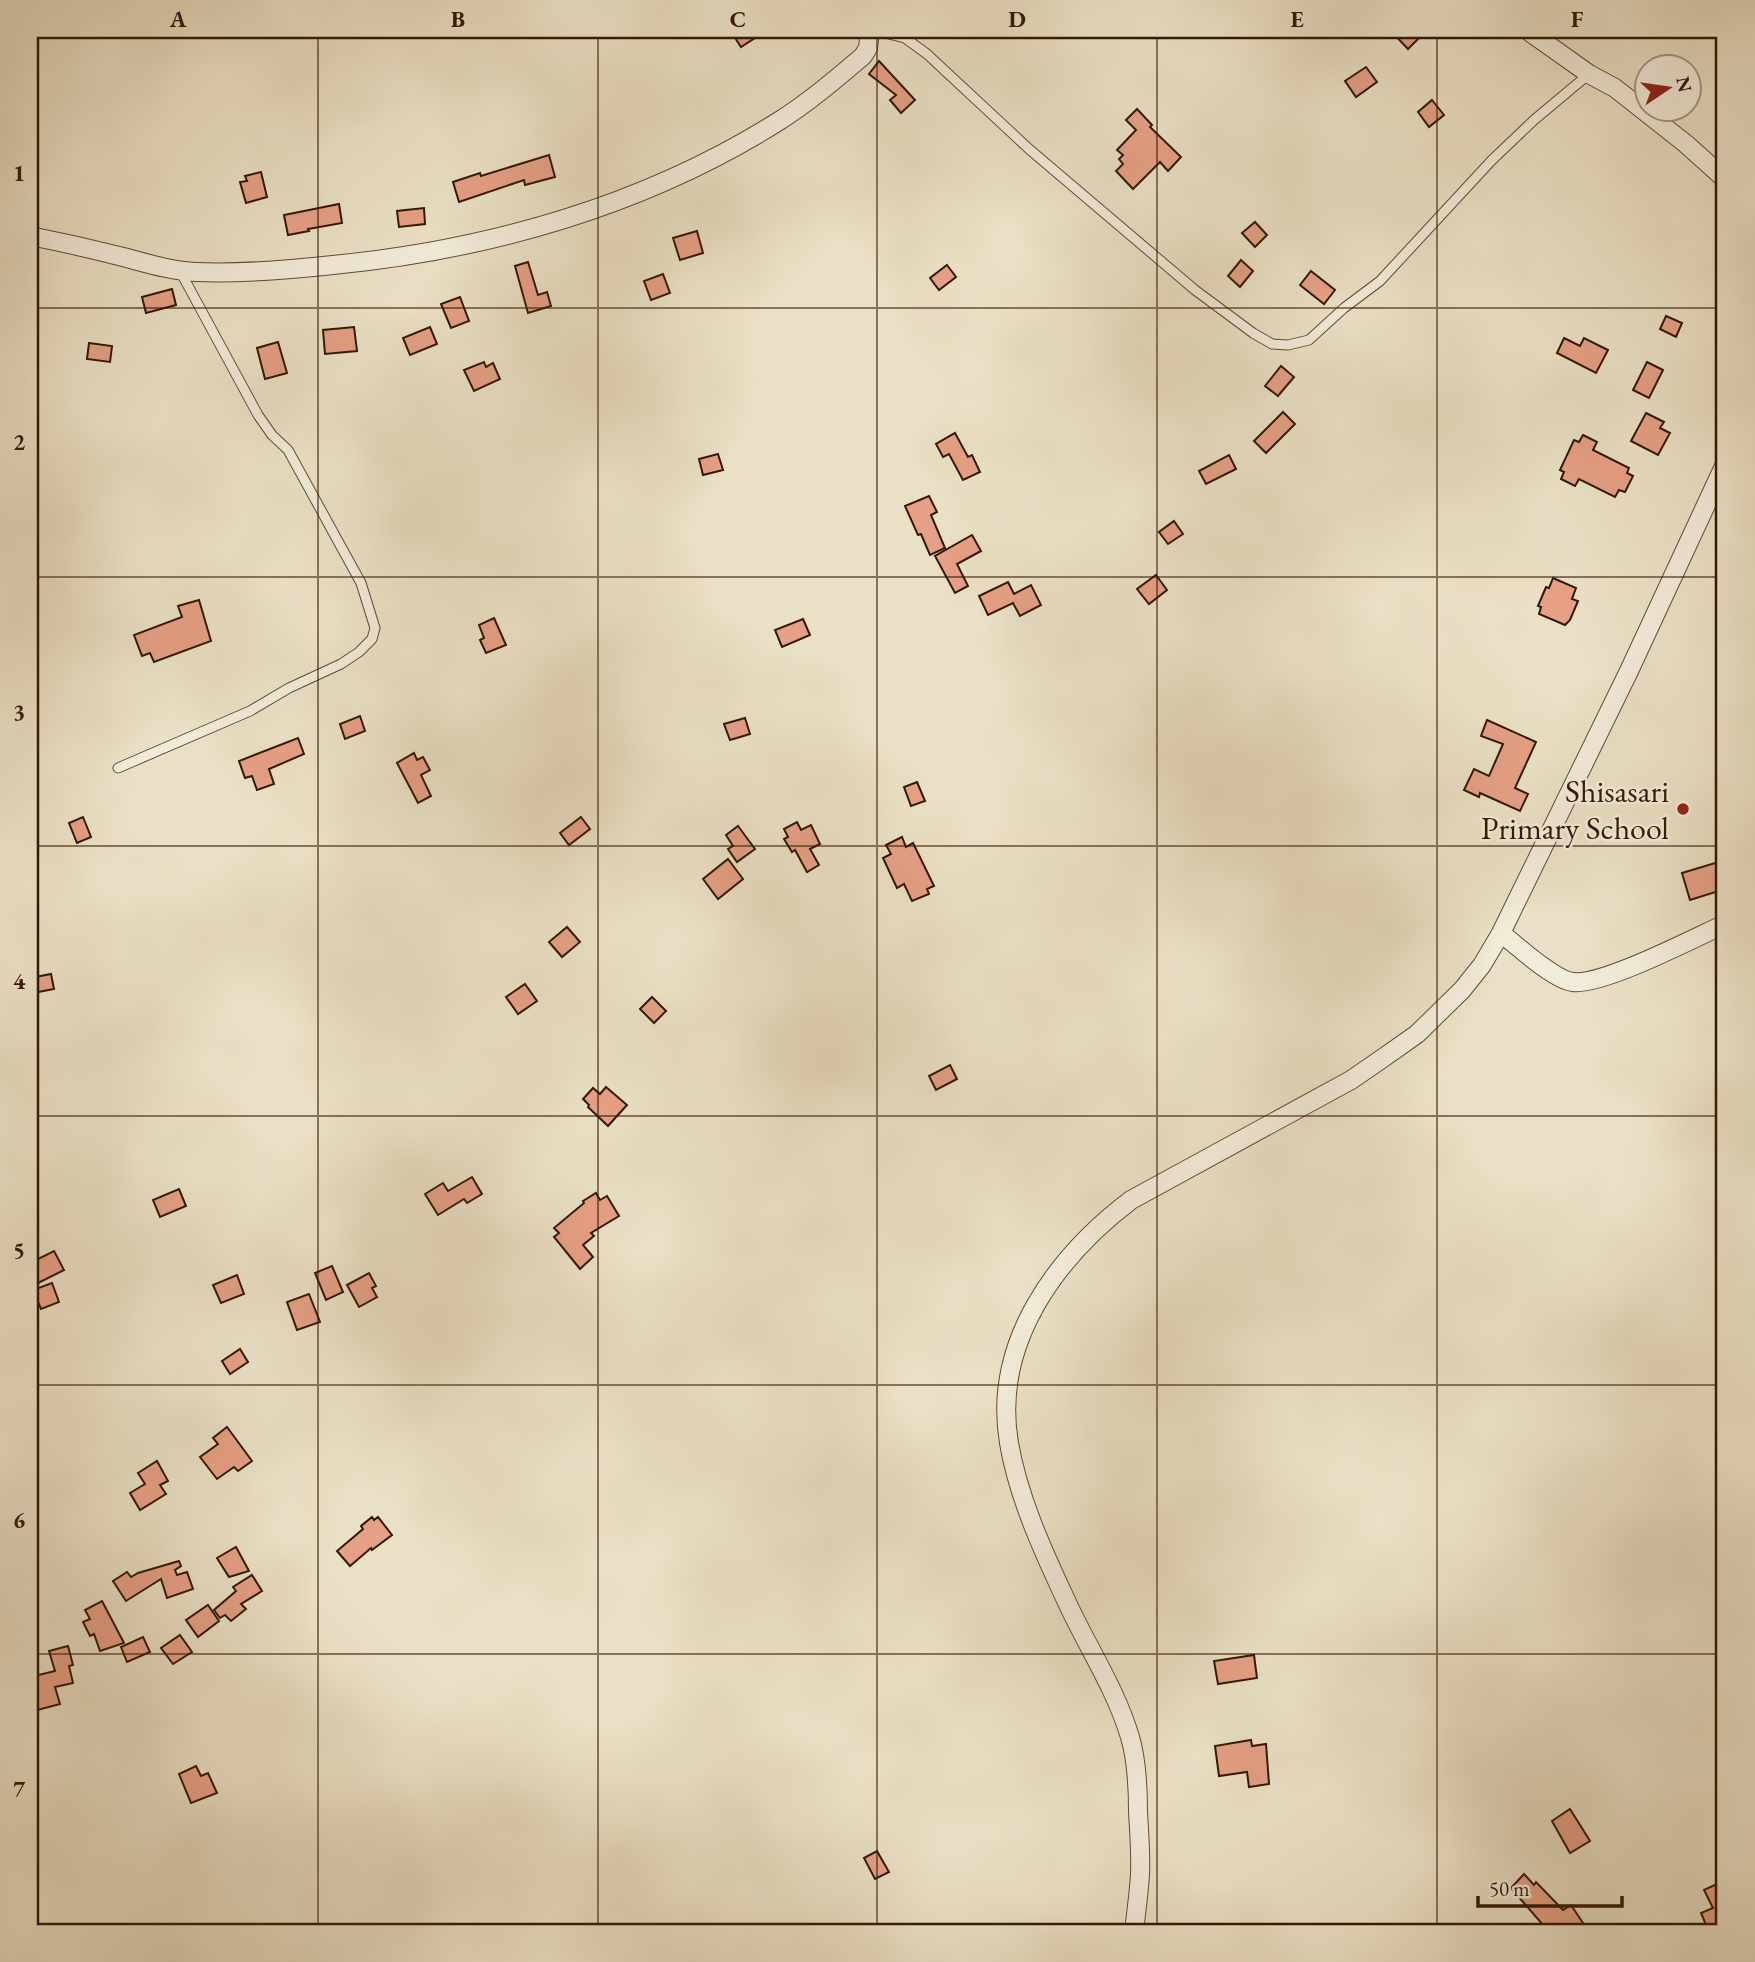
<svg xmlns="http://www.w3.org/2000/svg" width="1755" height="1962" viewBox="0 0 1755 1962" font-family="'EB Garamond',serif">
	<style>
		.building { fill: #e6a085; stroke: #331800; stroke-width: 2 }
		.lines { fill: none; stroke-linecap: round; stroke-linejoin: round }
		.lane-casing { stroke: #614a31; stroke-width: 11 }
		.street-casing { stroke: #614a31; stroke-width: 20 }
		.lane { stroke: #f1ebd9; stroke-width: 9 }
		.street { stroke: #f1ebd9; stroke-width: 18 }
		.grid { fill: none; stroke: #331800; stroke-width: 2; stroke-opacity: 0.55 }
		.poi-dot { fill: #8f2418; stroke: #f1ebd9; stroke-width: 2.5 }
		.labels { text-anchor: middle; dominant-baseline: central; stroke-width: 5; stroke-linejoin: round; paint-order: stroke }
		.poi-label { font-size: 32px; fill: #331800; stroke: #f1ebd9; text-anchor: end }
		.neatline { fill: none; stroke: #331800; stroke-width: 2.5 }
		.grid-label { font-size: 23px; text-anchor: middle; font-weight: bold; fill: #331800 }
	</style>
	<rect width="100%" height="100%" fill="#eae0c5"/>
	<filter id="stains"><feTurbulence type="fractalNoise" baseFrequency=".00286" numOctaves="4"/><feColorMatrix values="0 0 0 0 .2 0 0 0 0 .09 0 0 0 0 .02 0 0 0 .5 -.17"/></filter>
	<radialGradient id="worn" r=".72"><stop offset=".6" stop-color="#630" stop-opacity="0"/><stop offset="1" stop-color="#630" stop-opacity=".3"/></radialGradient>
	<g class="building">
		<path d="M730,30H767L741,47Z"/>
		<path d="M1390,30H1427L1408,49Z"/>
		<path d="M879,61L915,100L901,113L890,100L896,95L869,74Z"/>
		<path d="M1366,67L1377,82L1356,97L1345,81Z"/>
		<path d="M1432,100L1444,115L1429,127L1418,112Z"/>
		<path d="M1137,109L1152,125L1150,127L1181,157L1168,171L1160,162L1133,189L1116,171L1123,164L1119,159L1123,155L1117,150L1136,130L1126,120Z"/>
		<path d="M549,155L555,177L525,185L524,180L459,202L453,182L480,173L481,176Z"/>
		<path d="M261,172L267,197L246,203L240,182L247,181L245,176Z"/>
		<path d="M339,204L342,223L308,229L309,231L288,235L284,215Z"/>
		<path d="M424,208L425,224L399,227L397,211Z"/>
		<path d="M1255,222L1267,235L1255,247L1242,233Z"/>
		<path d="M697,231L703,253L680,260L673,238Z"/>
		<path d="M1241,260L1253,271L1240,287L1228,276Z"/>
		<path d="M528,262L538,295L547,292L551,306L528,313L515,266Z"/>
		<path d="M947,265L956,277L939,290L930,278Z"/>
		<path d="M1311,271L1335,290L1324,304L1300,285Z"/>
		<path d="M663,274L670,293L651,300L644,281Z"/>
		<path d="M172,289L176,305L146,313L142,297Z"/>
		<path d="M460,297L469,321L451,328L441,304Z"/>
		<path d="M1666,316L1682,323L1676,337L1660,329Z"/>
		<path d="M354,327L357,351L325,354L323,330Z"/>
		<path d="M430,327L437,344L410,355L403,338Z"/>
		<path d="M1564,338L1580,346L1584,338L1608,350L1596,373L1557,353Z"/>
		<path d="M278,342L287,373L265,379L257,348Z"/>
		<path d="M89,343L112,346L110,362L87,359Z"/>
		<path d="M484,362L486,367L493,363L500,379L474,391L464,370Z"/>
		<path d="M1647,362L1663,370L1649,398L1633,390Z"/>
		<path d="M1281,366L1294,377L1278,396L1265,386Z"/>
		<path d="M1283,412L1295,424L1266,453L1254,441Z"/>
		<path d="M1646,413L1664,422L1660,428L1670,433L1658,455L1631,441Z"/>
		<path d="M955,433L968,457L972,455L980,472L963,480L949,454L943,457L936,444Z"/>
		<path d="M1583,435L1597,442L1593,450L1629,468L1627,473L1633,476L1625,492L1619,490L1615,497L1579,479L1575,486L1561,479L1564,472L1560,470L1574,440L1579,442Z"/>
		<path d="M718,454L723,470L703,475L699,459Z"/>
		<path d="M1229,455L1236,469L1206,484L1199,471Z"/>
		<path d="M929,496L937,512L931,515L945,548L930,555L921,534L918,535L905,506Z"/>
		<path d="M1174,521L1183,534L1168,544L1159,532Z"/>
		<path d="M972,535L981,551L957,564L968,586L955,593L935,556Z"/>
		<path d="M1156,575L1167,590L1149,604L1137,589Z"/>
		<path d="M1553,578L1576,588L1572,599L1578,601L1570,620L1565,625L1539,614L1541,607L1538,606L1546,587L1549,588Z"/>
		<path d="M1008,582L1014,594L1031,585L1041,605L1020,616L1013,603L988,615L979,596Z"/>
		<path d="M199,600L211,641L154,662L150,653L142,656L134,635L182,617L178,606Z"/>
		<path d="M494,618L506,645L486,653L480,640L484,638L479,625Z"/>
		<path d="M803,619L810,635L782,647L775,630Z"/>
		<path d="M360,716L365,731L345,739L340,724Z"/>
		<path d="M745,718L750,734L730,740L724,724Z"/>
		<path d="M1487,720L1536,742L1515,788L1528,794L1520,811L1480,793L1479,797L1464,790L1474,769L1489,776L1503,744L1481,736Z"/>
		<path d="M298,738L304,754L269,769L274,784L257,790L252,776L245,778L239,761Z"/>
		<path d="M414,753L417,760L423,757L430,770L421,775L431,796L418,803L397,763Z"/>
		<path d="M917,782L925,801L911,806L904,787Z"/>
		<path d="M83,817L91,837L77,843L69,823Z"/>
		<path d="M581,817L590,829L569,845L560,833Z"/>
		<path d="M797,822L801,830L811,825L820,844L810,849L819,865L807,872L795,850L792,852L784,839L788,837L784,829Z"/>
		<path d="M738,826L755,849L737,862L728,849L733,846L726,835Z"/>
		<path d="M902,837L906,847L913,843L934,886L927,889L929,894L912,901L904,884L897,888L883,858L891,854L886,845Z"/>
		<path d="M728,859L743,879L718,899L703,879Z"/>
		<path d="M1725,860V889L1690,900L1682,873Z"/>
		<path d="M567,927L580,942L562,957L549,942Z"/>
		<path d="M51,974L54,989L33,993L30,978Z"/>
		<path d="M525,984L537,1001L518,1014L506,997Z"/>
		<path d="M652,997L666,1011L654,1023L640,1009Z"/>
		<path d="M950,1065L957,1079L936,1090L929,1076Z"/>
		<path d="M606,1087L627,1105L608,1126L588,1107L589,1105L583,1099L593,1088L600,1094Z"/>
		<path d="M472,1177L482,1194L467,1203L464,1199L438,1215L425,1194L443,1183L448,1191Z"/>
		<path d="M179,1189L186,1206L160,1217L153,1200Z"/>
		<path d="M596,1193L600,1200L607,1196L619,1216L591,1233L594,1236L583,1245L593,1257L580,1269L554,1237L559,1233L554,1228L584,1203L583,1201Z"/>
		<path d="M54,1251L64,1270L38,1283L30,1263Z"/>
		<path d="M332,1266L343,1292L326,1300L315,1273Z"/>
		<path d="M369,1273L376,1286L372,1288L377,1297L359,1307L347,1285Z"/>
		<path d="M237,1275L244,1294L221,1303L213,1285Z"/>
		<path d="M52,1283L59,1302L41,1309L33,1290Z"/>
		<path d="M309,1294L320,1322L297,1330L287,1302Z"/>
		<path d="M240,1349L248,1362L230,1374L222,1361Z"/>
		<path d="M227,1427L252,1461L238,1471L234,1467L217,1479L200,1457L218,1444L213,1438Z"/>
		<path d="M157,1461L168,1481L160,1485L166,1494L140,1510L130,1493L145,1484L138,1473Z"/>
		<path d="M372,1517L374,1520L378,1517L392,1535L372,1550L371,1548L350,1566L337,1551L363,1529L361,1526Z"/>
		<path d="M236,1547L249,1571L229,1577L217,1558Z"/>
		<path d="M179,1561L181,1566L175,1570L177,1575L187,1572L193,1589L167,1598L161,1579L126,1601L113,1581L127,1572L131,1577L138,1573Z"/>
		<path d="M252,1575L262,1591L241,1604L246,1609L231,1621L225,1615L220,1618L214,1610L236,1591L233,1587Z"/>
		<path d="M102,1601L124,1643L100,1651L94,1634L90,1636L83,1622L90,1619L85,1610Z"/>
		<path d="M208,1605L219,1621L198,1637L186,1620Z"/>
		<path d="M180,1635L192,1652L173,1664L161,1648Z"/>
		<path d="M143,1637L150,1652L127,1662L121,1647Z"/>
		<path d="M68,1646L73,1665L69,1666L73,1683L55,1687L60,1704L30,1712V1677L55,1671L49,1651Z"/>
		<path d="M1254,1655L1257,1678L1218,1684L1214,1661Z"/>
		<path d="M1251,1740L1252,1746L1266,1744L1269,1784L1249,1787L1247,1772L1219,1776L1215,1746Z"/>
		<path d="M196,1766L201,1776L208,1773L217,1793L191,1803L179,1774Z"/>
		<path d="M1570,1809L1590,1841L1570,1853L1552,1821Z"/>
		<path d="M877,1851L889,1872L875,1879L864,1858Z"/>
		<path d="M1524,1874L1534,1885L1536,1882L1563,1910L1571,1905L1583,1923L1569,1932H1549L1511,1888Z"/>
		<path d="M1725,1880V1932H1709L1701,1913L1713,1908L1704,1890Z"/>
	</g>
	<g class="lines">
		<defs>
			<g id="lane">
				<path d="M872,30L905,38L927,54L1029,149L1195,290L1253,333L1272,344L1288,345L1309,340L1344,308L1380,281L1492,160L1534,120L1589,74"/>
				<path d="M118,768L250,711L289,688L341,664L359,652L372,639L375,628L361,583L288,450L272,435L258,415L180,271"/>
			</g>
			<g id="street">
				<path d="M1527,30L1589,74L1615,88L1686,144L1725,179"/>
				<path d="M30,236C61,242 92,249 123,257C146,263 171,271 196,272C242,274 287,270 333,265C489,250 646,205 779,121C809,102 836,79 863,56L868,48L870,30"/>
				<path d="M1501,933C1516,945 1554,980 1573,982C1602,986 1694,938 1725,924"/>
				<path d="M1134,1932C1136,1913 1139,1893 1140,1874C1141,1853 1139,1832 1138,1811C1138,1786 1137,1761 1130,1737C1115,1687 1086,1645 1065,1598C1042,1549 1018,1496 1009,1443C992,1343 1056,1257 1131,1200L1351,1080L1383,1058L1417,1034L1462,990L1482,965L1501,933L1629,671L1725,464"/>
			</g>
		</defs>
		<use href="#lane" class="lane-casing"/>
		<use href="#street" class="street-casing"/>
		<use href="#lane" class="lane"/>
		<use href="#street" class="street"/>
	</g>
	<path class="grid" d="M318,30V1932M598,30V1932M877,30V1932M1157,30V1932M1437,30V1932M30,308H1725M30,577H1725M30,846H1725M30,1116H1725M30,1385H1725M30,1654H1725"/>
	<circle class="poi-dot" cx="1683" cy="809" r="7"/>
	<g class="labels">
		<g class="poi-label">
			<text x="1669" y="791">Shisasari<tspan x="1669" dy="37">Primary School</tspan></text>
		</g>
	</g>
	<rect width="1755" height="1962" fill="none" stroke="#eae0c5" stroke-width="77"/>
	<g transform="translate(1668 88) rotate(77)"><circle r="33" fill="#f1ebd9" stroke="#a59782" stroke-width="2"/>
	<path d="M0-5L12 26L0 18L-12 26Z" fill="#8f2418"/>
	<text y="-10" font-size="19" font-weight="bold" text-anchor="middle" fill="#331800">N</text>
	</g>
	<path d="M1478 1896v10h144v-10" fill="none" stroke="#331800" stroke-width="3.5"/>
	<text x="1489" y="1896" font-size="21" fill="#331800" stroke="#f1ebd9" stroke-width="5" paint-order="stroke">50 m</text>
	<rect x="38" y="38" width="1678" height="1886" class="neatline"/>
	<g class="grid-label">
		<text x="178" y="27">A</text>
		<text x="458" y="27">B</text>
		<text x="738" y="27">C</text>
		<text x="1017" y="27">D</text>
		<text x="1297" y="27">E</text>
		<text x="1577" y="27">F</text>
		<text x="19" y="181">1</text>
		<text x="19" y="450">2</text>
		<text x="19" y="720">3</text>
		<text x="19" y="989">4</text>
		<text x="19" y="1258">5</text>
		<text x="19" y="1528">6</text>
		<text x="19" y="1797">7</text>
	</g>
	<rect width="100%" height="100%" filter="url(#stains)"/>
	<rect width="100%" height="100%" fill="url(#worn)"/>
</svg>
